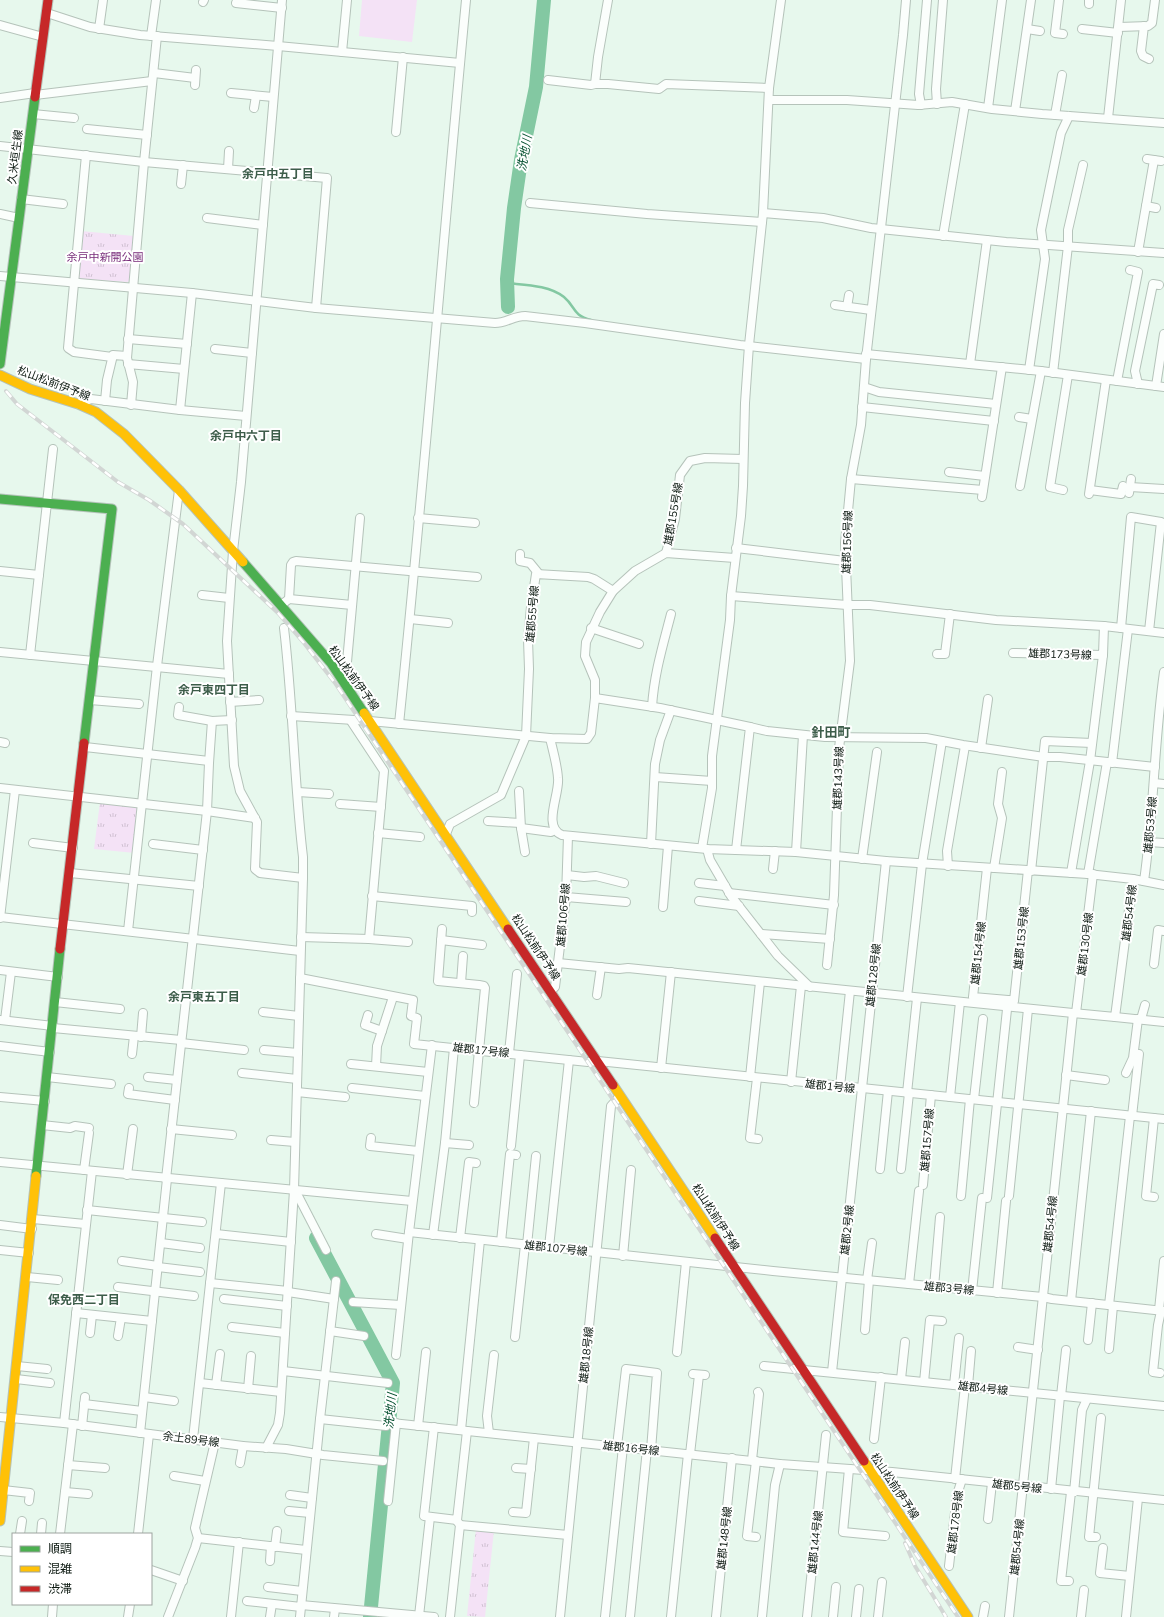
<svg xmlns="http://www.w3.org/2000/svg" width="1164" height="1617" viewBox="0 0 1164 1617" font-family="Mulish,'Noto Sans JP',sans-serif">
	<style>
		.park { fill: url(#park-tufts) }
		.garden { fill: #f4e2f6 }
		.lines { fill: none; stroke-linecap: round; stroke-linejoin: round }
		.stream { stroke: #83c8a2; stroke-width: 2.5 }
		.river { stroke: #83c8a2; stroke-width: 14 }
		.street-casing { stroke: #b5c3ba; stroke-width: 10 }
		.fast-casing { stroke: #b5c3ba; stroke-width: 11 }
		.slow-casing { stroke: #b5c3ba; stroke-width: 11 }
		.jam-casing { stroke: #b5c3ba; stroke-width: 11 }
		.street { stroke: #fbfefc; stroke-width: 8 }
		.fast { stroke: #4caf50; stroke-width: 9 }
		.slow { stroke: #ffc107; stroke-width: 9 }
		.jam { stroke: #c62828; stroke-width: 9 }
		.rail-casing { stroke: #d2d6d4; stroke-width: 4 }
		.rail { stroke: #fff; stroke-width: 2.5; stroke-dasharray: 8; stroke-linecap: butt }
		.labels { text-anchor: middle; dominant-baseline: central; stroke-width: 4; stroke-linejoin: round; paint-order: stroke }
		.street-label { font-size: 11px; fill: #0b1810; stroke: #fff }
		.park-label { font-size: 11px; fill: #782d7a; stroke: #fff }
		.water-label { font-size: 12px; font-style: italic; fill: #075131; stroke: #fff }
		.neighbourhood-label { font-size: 12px; font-weight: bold; fill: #3d5d4a; stroke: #fff }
		.quarter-label { font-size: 13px; font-weight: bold; fill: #3d5d4a; stroke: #fff }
	</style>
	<defs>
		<pattern id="park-tufts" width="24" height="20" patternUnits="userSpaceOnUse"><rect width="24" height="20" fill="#f4e2f6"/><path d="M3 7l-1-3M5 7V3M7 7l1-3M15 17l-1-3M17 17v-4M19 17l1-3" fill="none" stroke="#d0c1d2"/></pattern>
	</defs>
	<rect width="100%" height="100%" fill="#e7f8ed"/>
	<g class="park">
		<path d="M81,231L134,236L130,278L128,282L80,279L77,277Z"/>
		<path d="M100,802L140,806L135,853L94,849Z"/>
		<path d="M476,1529L494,1530L485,1617L467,1616Z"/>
	</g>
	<path class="garden" d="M362,0H417L412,42L359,36Z"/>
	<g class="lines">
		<path class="stream" d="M507,283C525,285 549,285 564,297C576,307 572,315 591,320"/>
		<g class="river">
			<path d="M508,307L507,279L514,208L521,160L536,87L544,0"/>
			<path d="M316,1238L393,1383L370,1617"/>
		</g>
		<defs>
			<g id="street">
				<path d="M282,0L241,482L233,551L227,641L234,766L240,791L257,822L255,869L260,873L303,878"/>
				<path d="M608,0L598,57L595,84H608L659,89L666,84L769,88"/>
				<path d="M1059,0L1055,33L1063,34"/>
				<path d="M203,2L204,0"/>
				<path d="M236,3L282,8"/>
				<path d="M1089,4V0"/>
				<path d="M47,13L90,27L140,35L278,46L460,63"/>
				<path d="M0,25L43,37"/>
				<path d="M1144,26L1141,51L1143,56L1149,59"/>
				<path d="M1119,27L1148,26L1152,23L1155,0"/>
				<path d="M99,29L103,0"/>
				<path d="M1027,29L1040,31"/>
				<path d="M1082,29L1118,33"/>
				<path d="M151,36L156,0"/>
				<path d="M342,52L347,0"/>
				<path d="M154,73L195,78"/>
				<path d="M548,80L591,85L595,84"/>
				<path d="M195,85L196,70"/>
				<path d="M231,93L273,97"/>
				<path d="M35,95L152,81"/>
				<path d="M0,98L35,93"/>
				<path d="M769,100H847L918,105L952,102L992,109L1042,114L1164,123"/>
				<path d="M937,104L936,89L943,0"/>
				<path d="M921,105L919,94L927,0"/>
				<path d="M254,108L256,96"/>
				<path d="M988,108L1002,0"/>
				<path d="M1015,111L1031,0"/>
				<path d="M33,114L74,118"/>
				<path d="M1055,115L1062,75"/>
				<path d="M1108,118L1121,0"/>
				<path d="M87,129L147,135"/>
				<path d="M396,132L403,57"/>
				<path d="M0,146L144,162L327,178L316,308"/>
				<path d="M86,155L68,348L74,352L112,357"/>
				<path d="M1147,159L1161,161"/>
				<path d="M228,169L229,151"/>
				<path d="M181,184L183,165"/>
				<path d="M21,199L63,204"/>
				<path d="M530,203L647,214L762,222"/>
				<path d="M1146,206L1156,208"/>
				<path d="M763,213L823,218L871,228L1006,242L1164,253"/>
				<path d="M0,214L19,218"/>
				<path d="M207,218L263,225"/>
				<path d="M943,236L965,104"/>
				<path d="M1138,252L1154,160"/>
				<path d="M0,276L192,293L316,308L495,323C506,323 514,316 525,316L585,323L740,345L866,359"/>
				<path d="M835,305L871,310"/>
				<path d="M847,307L849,295"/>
				<path d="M128,339L187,344"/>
				<path d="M215,349L252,353"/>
				<path d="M866,354L1041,371L1164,387"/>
				<path d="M128,364L184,369"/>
				<path d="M970,364L987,240"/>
				<path d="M1029,370L1045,259L1041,230L1061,133L1069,116"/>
				<path d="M1053,373L1068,246V230L1083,165"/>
				<path d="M1117,381L1138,272L1130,270"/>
				<path d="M1138,384L1135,371L1153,284L1159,285"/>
				<path d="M1156,386L1164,334"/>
				<path d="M864,387L879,392L996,404"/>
				<path d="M105,401L107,380L113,355L127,356"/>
				<path d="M78,404L91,399L180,410L246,416"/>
				<path d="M131,405L133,382L127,358L144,162L157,36"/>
				<path d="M862,407L994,421"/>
				<path d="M180,410L192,293"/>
				<path d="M1019,417L1032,419"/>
				<path d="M949,472L985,476"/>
				<path d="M851,479L983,490"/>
				<path d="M1020,486L1041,371"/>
				<path d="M1130,487L1164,489"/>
				<path d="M1063,490L1050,487L1068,375"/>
				<path d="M1090,490L1121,494L1123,486"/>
				<path d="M1129,493L1131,479"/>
				<path d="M1089,494L1106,380"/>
				<path d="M982,497L1002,367"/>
				<path d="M418,518L475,523"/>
				<path d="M736,548L845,561"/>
				<path d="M666,553L675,519L680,475L690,461L705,458L743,459"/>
				<path d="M520,554V561L530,563L539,574"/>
				<path d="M0,571L39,575"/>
				<path d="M202,595L229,598"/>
				<path d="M731,596L847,605H870L996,620L1104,626L1164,633"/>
				<path d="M289,599L352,605"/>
				<path d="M281,605L289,599L291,565L293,562L296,561L477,577"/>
				<path d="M410,619L448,623"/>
				<path d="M591,628L639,644"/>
				<path d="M1121,628L1131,517L1161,522L1149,631"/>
				<path d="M0,652L229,674"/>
				<path d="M1013,653L1103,655L1104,626"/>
				<path d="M937,654H945L950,614"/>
				<path d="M30,655L53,449"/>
				<path d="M342,679L346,673L360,518"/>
				<path d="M595,698V680L585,656L586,642L600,612L613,591"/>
				<path d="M90,700L139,704"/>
				<path d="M230,702L259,700"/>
				<path d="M179,707L178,715L212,721L232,720"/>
				<path d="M652,707C654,674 663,645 671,614"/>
				<path d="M291,716L370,721L550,738L587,739L591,733L595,698L660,708L750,727L736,850"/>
				<path d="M351,721L384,771L369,939"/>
				<path d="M399,724C424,483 443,241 466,0"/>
				<path d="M750,727L767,731L825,737L926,738L963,745L1044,757H1060L1155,767"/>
				<path d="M550,738C553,751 557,764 558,778C560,794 542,827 562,835L707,849L796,852L886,861L1088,874L1133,879L1164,885"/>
				<path d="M0,742L5,743"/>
				<path d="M85,747L209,761"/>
				<path d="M981,748L988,699"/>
				<path d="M1112,763L1128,629"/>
				<path d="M655,777L712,781"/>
				<path d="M1154,783L1164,784"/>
				<path d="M0,788L207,811L255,818"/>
				<path d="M519,791L521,828L525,852"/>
				<path d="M298,792L329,794"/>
				<path d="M340,804L381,807"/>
				<path d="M488,821L520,823"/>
				<path d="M521,828L551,832L555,830"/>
				<path d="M378,833L420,837"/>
				<path d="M446,834L450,824L501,795L526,736L529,669L528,639L531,607L536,574L588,577L594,579L613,591L635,571L666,553L735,558"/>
				<path d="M1149,842L1164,843"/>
				<path d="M33,843L73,848"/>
				<path d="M153,844L203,850"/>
				<path d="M651,844L655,764L660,740L671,710"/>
				<path d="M702,848L712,788V756L730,620L731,596L741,516L743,486L745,403L749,345L763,213L769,88L781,0"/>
				<path d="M707,849L710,860L731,896L778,956L810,987"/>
				<path d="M796,852L803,735"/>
				<path d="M862,859L877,752"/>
				<path d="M948,866L947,851L965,746"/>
				<path d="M987,868L973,997L1008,1000L987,1198"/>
				<path d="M994,868L1002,818L998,804L1002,772"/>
				<path d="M773,869L775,851"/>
				<path d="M1031,871L1045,741L1092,743"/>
				<path d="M70,873L199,886"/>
				<path d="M1071,873L1090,761L1103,655"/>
				<path d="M1088,874L1107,762"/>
				<path d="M567,875L584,877L596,876L624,883"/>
				<path d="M1144,881C1154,812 1154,742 1164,672"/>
				<path d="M699,883L725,886"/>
				<path d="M729,893L834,905"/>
				<path d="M372,896L472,906V912"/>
				<path d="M566,897L626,902"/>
				<path d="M699,901L739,906"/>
				<path d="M663,907L668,846"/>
				<path d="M0,917L300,951"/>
				<path d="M0,918L15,790"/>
				<path d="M442,929L438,981L479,985L484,986L485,988L474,1103"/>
				<path d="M128,931L157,666L179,490"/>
				<path d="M761,934L830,939"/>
				<path d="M301,937L369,939L408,942"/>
				<path d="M441,940L482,945"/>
				<path d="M558,963L619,969L628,968L1073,1013"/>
				<path d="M1154,964L1158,930L1164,931"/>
				<path d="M827,965L834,895L839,748L850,661L845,543L851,479L861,425L866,359L903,35L906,0"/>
				<path d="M0,970L58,977"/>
				<path d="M300,978L413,1000L411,1016L417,1018L414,1044L588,1062L598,1061L1164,1119"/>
				<path d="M461,983L463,956"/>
				<path d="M551,991L555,987L566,897L568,836"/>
				<path d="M597,995L601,967"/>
				<path d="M907,997L922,864L942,741"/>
				<path d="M1008,1000L1014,1001L1028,870"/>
				<path d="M55,1002L120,1009"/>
				<path d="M263,1012L299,1016"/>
				<path d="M1076,1013L1093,874"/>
				<path d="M368,1015L365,1025L382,1031"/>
				<path d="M1115,1017L1164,1022"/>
				<path d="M1141,1019L1145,1005"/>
				<path d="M0,1020L53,1026"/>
				<path d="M5,1020L11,972"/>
				<path d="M53,1028L181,1040"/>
				<path d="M141,1037L143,1013"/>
				<path d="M181,1043L244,1050"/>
				<path d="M432,1045L409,1232L773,1271L1043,1297L1052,1299L1164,1311"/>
				<path d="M0,1046L50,1052"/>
				<path d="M264,1050L298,1053"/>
				<path d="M509,1053L517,974"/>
				<path d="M132,1054L134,1036"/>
				<path d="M351,1064L428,1072"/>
				<path d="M376,1066L377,1046L393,997"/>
				<path d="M661,1068L671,972"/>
				<path d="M242,1073L297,1079"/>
				<path d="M1126,1073L1133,1058L1138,1019"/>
				<path d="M1066,1075L1105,1080"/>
				<path d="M47,1077L111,1084"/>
				<path d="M148,1077L177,1080"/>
				<path d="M750,1077L760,982"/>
				<path d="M757,1078L750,1138L758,1139"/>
				<path d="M791,1082L801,986"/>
				<path d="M840,1087L850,991"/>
				<path d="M129,1088L128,1094L175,1100"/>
				<path d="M352,1088L425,1096"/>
				<path d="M297,1092L345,1097"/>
				<path d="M907,1093L917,998"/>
				<path d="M0,1097L45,1101"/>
				<path d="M950,1097L960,1002"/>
				<path d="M974,1099L983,1019"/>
				<path d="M1132,1116L1139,1054"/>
				<path d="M1154,1118L1146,1196L1154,1197"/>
				<path d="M42,1125L70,1128L75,1126L89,1128"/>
				<path d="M171,1129L232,1135"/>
				<path d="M371,1138L370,1146L418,1151"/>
				<path d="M271,1140L295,1142"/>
				<path d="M445,1143L469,1145"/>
				<path d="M511,1146L520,1055"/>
				<path d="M0,1162L412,1201"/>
				<path d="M880,1169L888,1091"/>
				<path d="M901,1169L909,1093"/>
				<path d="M84,1170L89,1133"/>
				<path d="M127,1175L133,1129"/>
				<path d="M166,1179L207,811L209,763L212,721"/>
				<path d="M923,1185L931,1095"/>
				<path d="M295,1190L326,1250"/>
				<path d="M961,1196L970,1099"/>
				<path d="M1009,1196L1028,1009"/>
				<path d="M87,1210L202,1222"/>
				<path d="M33,1219L85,1224"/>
				<path d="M0,1225L32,1229"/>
				<path d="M216,1234L291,1242"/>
				<path d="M376,1234L408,1239"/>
				<path d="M433,1235L445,1143L454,1048"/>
				<path d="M460,1238L469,1162L476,1163"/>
				<path d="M501,1242L510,1154L516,1155"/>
				<path d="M161,1243L200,1248"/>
				<path d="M527,1245L536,1156"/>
				<path d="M549,1247L569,1060"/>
				<path d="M0,1250L29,1253"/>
				<path d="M623,1256L631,1170"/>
				<path d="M122,1261L158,1266"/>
				<path d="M158,1267L200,1272"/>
				<path d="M27,1277L58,1280"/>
				<path d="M867,1280L872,1243"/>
				<path d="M210,1283L288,1291"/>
				<path d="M909,1284L919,1191"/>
				<path d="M118,1287L194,1296"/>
				<path d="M934,1287L940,1217"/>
				<path d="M972,1291L982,1198"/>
				<path d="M288,1292L334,1299"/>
				<path d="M997,1293L1006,1201"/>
				<path d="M224,1299L287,1306"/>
				<path d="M1071,1301L1091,1111"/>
				<path d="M353,1302L401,1305"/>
				<path d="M1109,1305L1130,1116"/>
				<path d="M1159,1310L1164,1261"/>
				<path d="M76,1313L152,1321"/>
				<path d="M232,1327L285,1333"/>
				<path d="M865,1330L869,1280"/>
				<path d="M330,1331L364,1336"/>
				<path d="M90,1333L92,1315"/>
				<path d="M118,1336L121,1318"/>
				<path d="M515,1337L525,1245"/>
				<path d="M1088,1340L1092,1303"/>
				<path d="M1018,1347L1038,1350"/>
				<path d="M1109,1349L1113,1306"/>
				<path d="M677,1352L686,1262"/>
				<path d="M396,1355L409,1232"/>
				<path d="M17,1366L47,1369"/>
				<path d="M764,1366L1164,1406"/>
				<path d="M283,1371L388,1383"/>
				<path d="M832,1372L886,861"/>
				<path d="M1160,1373L1153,1372L1158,1325L1161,1311"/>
				<path d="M693,1374L705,1375"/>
				<path d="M16,1379L50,1383"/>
				<path d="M901,1379L905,1342"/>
				<path d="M924,1382L930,1320L942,1321"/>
				<path d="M200,1383L281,1392"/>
				<path d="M216,1385L220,1354"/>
				<path d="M954,1385L959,1338"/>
				<path d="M968,1386L971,1351"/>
				<path d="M248,1389L251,1356"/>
				<path d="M1061,1396L1066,1350"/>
				<path d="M144,1397L174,1401"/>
				<path d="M84,1404L142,1411"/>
				<path d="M0,1417L64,1423L243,1446L286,1449L323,1455L383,1461"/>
				<path d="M320,1419L386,1426"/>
				<path d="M64,1423L92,1171"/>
				<path d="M392,1423L780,1464L892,1472L1164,1500"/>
				<path d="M82,1426L85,1397"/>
				<path d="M418,1426L426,1352"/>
				<path d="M434,1427L424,1516L457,1520L467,1431"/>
				<path d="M461,1430L480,1240"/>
				<path d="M140,1433L167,1179"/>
				<path d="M489,1433L487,1416L494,1355"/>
				<path d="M193,1439L221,1183"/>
				<path d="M874,1439L881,1377"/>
				<path d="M617,1446L626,1369L657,1373L651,1450"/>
				<path d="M266,1448L278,1425L280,1413L294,1190L303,878V857C294,781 293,704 284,628"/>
				<path d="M690,1454L699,1375"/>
				<path d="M752,1460L759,1394L758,1392"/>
				<path d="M240,1463L243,1446"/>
				<path d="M68,1465L105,1468"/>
				<path d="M516,1468L531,1469"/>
				<path d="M849,1469L843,1532L885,1536"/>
				<path d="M174,1476L205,1481"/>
				<path d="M955,1479L965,1386"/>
				<path d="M1051,1489L1060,1396"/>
				<path d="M3,1490L30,1493L29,1501"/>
				<path d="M65,1492L88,1494"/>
				<path d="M1074,1492L1082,1410L1087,1399"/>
				<path d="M290,1495L312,1498"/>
				<path d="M388,1501L396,1423"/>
				<path d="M289,1511L310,1513"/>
				<path d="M513,1512L526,1513L534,1438"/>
				<path d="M988,1519L992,1483"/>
				<path d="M460,1525L568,1535"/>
				<path d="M20,1534L22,1521"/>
				<path d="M41,1534L42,1523"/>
				<path d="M60,1534L73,1424"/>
				<path d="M138,1534L149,1434"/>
				<path d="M756,1537L747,1536L756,1461"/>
				<path d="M1096,1537H1089L1101,1418"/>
				<path d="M198,1538L306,1550"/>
				<path d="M275,1547L277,1531"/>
				<path d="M1103,1548L1100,1573L1130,1576"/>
				<path d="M0,1551L13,1552"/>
				<path d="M270,1561L271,1546"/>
				<path d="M949,1566L957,1495L962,1479"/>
				<path d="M151,1570L183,1581"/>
				<path d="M1069,1581H1061L1071,1492"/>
				<path d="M268,1587L302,1591"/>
				<path d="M247,1601L301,1607"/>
				<path d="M301,1605L434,1617"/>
				<path d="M419,1616L430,1517"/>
				<path d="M52,1617L53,1604"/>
				<path d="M128,1617L130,1604"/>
				<path d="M168,1617L195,1548L198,1538L195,1528L215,1442"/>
				<path d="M231,1617L239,1542"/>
				<path d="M270,1617L272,1604"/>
				<path d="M300,1617L320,1419L336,1281"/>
				<path d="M334,1617L335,1609"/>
				<path d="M450,1617L460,1525L457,1521"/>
				<path d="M560,1617L611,1106L620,1096"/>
				<path d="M605,1617L623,1447"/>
				<path d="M630,1617L647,1449"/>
				<path d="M671,1617L688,1454"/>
				<path d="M716,1617L732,1458"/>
				<path d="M762,1617L775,1485L780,1464"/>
				<path d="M807,1617L826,1435"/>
				<path d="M833,1617L836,1587"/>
				<path d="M856,1617L859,1589"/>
				<path d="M878,1617L882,1582"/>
				<path d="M983,1617L985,1606"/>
				<path d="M1009,1617L1073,1013L1115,1017L1133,879"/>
				<path d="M1081,1617L1084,1590"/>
				<path d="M1126,1617L1138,1498"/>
			</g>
			<g id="fast">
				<path d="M0,364L35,97"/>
				<path d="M0,499L112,509L84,743"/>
				<path d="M243,562L331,663L364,713"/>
				<path d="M36,1176L60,949"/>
			</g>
			<g id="slow">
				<path d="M0,375L30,389L78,404L96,412L124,434L179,490L243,562"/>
				<path d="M364,713L508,929"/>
				<path d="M613,1085L715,1238"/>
				<path d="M864,1461L968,1617"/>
				<path d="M0,1521L36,1176"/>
			</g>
			<g id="jam">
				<path d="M35,97L48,0"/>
				<path d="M508,929L613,1085"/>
				<path d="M60,949L84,743"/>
				<path d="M715,1238L864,1461"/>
			</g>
		</defs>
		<use href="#street" class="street-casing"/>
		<use href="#fast" class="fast-casing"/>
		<use href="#slow" class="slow-casing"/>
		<use href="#jam" class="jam-casing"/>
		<use href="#street" class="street"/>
		<use href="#fast" class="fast"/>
		<use href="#slow" class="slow"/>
		<use href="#jam" class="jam"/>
		<defs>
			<g id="rail">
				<path d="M6,391L17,404L118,482L149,500L183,524L278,613L304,643L335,683L958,1617"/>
				<path d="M905,1543L915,1566L946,1617"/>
			</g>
		</defs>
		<use href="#rail" class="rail-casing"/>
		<use href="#rail" class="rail"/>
	</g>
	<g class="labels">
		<g class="street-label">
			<text transform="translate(15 157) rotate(-83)">久米垣生線</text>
			<text transform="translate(54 383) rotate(21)">松山松前伊予線</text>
			<text transform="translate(673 514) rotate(-80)">雄郡155号線</text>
			<text transform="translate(847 542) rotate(-88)">雄郡156号線</text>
			<text transform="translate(532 614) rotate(-85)">雄郡55号線</text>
			<text transform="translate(1060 654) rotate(2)">雄郡173号線</text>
			<text transform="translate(354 678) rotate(54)">松山松前伊予線</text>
			<text transform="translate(838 778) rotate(-88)">雄郡143号線</text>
			<text transform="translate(1150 825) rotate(-85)">雄郡53号線</text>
			<text transform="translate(1129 913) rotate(-83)">雄郡54号線</text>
			<text transform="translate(563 915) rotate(-85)">雄郡106号線</text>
			<text transform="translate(1021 938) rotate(-84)">雄郡153号線</text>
			<text transform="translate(1085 944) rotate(-83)">雄郡130号線</text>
			<text transform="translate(536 947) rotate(56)">松山松前伊予線</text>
			<text transform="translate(978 953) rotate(-84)">雄郡154号線</text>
			<text transform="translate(873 975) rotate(-84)">雄郡128号線</text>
			<text transform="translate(481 1050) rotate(6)">雄郡17号線</text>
			<text transform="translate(830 1086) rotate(6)">雄郡1号線</text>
			<text transform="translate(927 1140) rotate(-85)">雄郡157号線</text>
			<text transform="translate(716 1217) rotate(57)">松山松前伊予線</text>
			<text transform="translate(1050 1224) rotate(-84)">雄郡54号線</text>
			<text transform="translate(847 1230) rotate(-84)">雄郡2号線</text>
			<text transform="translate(556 1248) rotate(6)">雄郡107号線</text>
			<text transform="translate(949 1288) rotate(5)">雄郡3号線</text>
			<text transform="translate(586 1355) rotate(-84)">雄郡18号線</text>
			<text transform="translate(983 1388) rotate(6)">雄郡4号線</text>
			<text transform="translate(191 1439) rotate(7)">余土89号線</text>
			<text transform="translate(631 1448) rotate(6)">雄郡16号線</text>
			<text transform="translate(895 1486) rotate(56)">松山松前伊予線</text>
			<text transform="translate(1017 1486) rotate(6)">雄郡5号線</text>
			<text transform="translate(955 1522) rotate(-83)">雄郡178号線</text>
			<text transform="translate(724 1538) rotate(-84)">雄郡148号線</text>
			<text transform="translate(815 1542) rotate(-84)">雄郡144号線</text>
			<text transform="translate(1017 1547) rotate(-84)">雄郡54号線</text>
		</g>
		<g class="park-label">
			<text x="105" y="257">余戸中新開公園</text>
		</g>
		<g class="water-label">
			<text transform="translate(524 153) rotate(-80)">洗地川</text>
			<text transform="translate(390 1411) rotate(-84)">洗地川</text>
		</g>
		<g class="neighbourhood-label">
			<text x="278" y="173">余戸中五丁目</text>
			<text x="246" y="435">余戸中六丁目</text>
			<text x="214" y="689">余戸東四丁目</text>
			<text x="204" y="996">余戸東五丁目</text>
			<text x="84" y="1299">保免西二丁目</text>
		</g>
		<g class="quarter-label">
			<text x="831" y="732">針田町</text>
		</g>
	</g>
	<rect x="12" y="1533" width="140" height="72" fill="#ffffff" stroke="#9da39f"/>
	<rect x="20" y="1546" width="20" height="6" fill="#4caf50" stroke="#9da39f"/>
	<text x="48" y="1553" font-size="12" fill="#0b1810">順調</text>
	<rect x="20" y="1566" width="20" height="6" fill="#ffc107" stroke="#9da39f"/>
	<text x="48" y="1573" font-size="12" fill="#0b1810">混雑</text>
	<rect x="20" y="1586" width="20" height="6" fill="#c62828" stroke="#9da39f"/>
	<text x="48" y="1593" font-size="12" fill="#0b1810">渋滞</text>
</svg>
